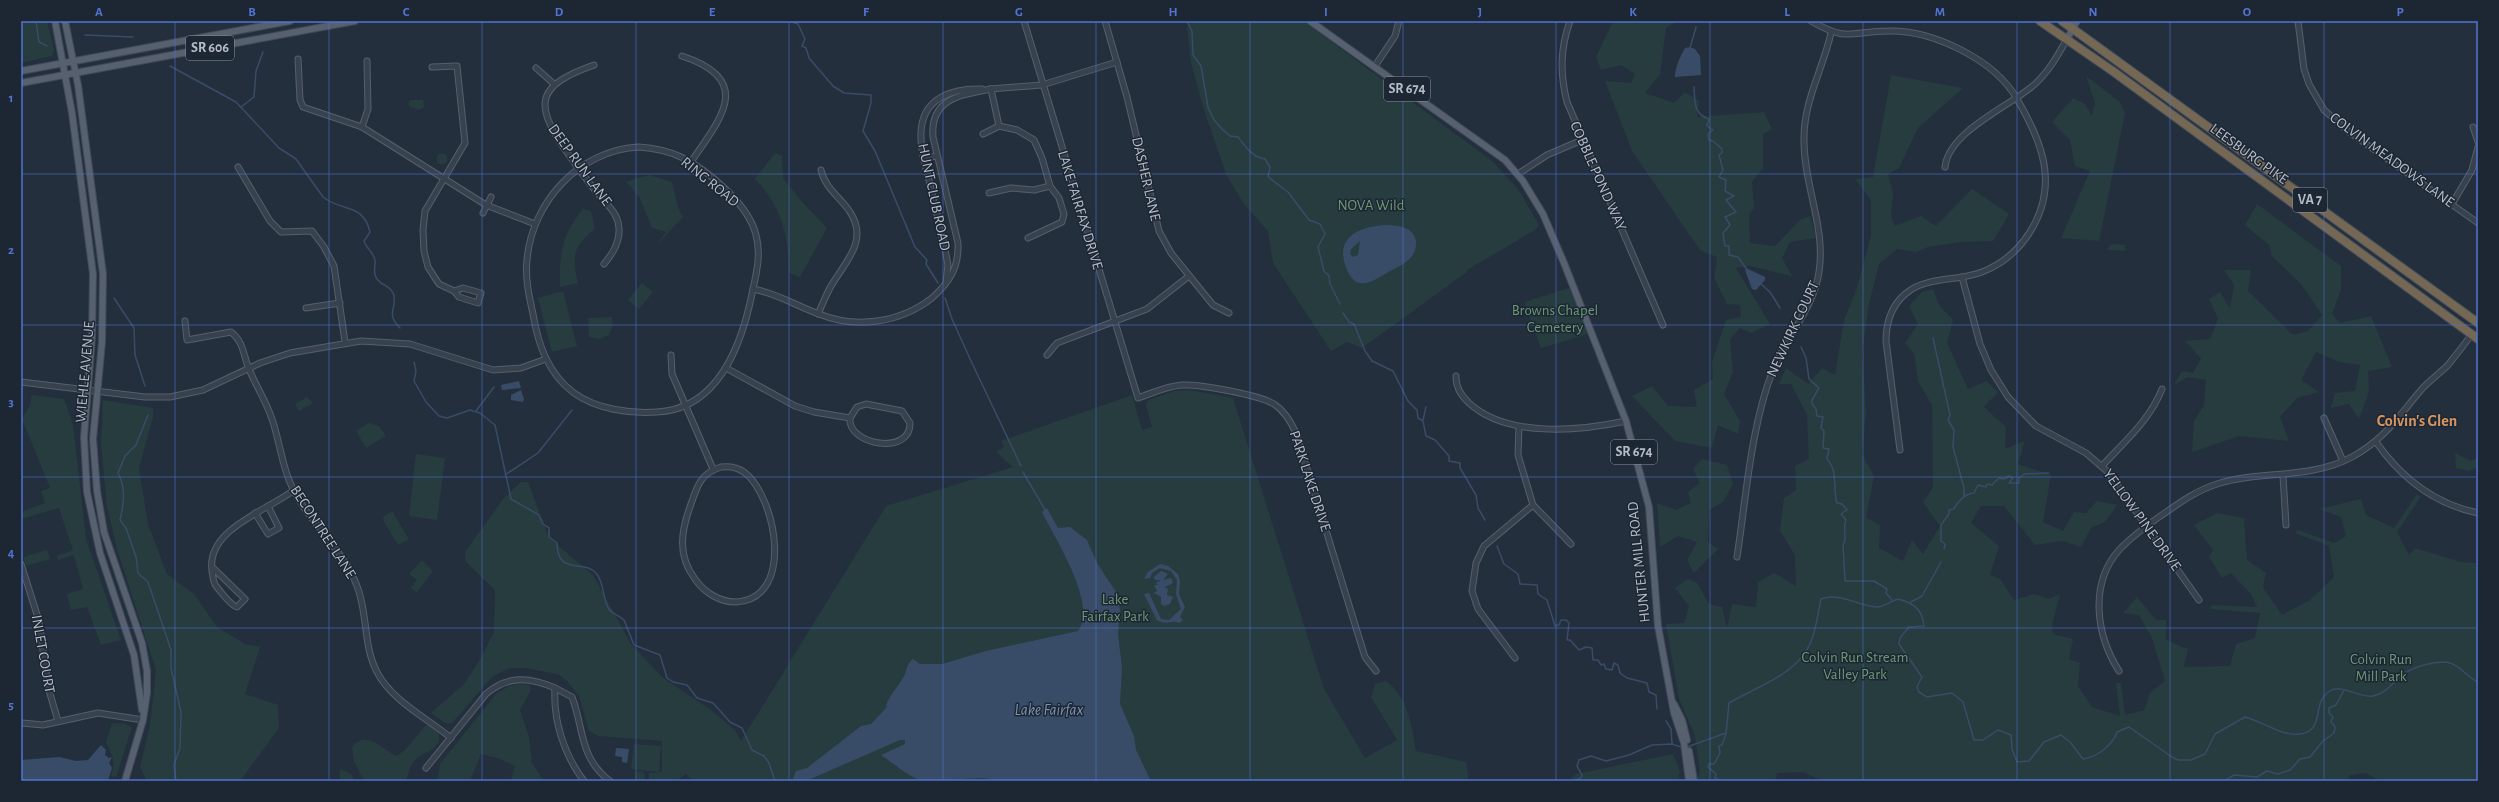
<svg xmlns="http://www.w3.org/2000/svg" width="2499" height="802" viewBox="0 0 2499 802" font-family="'Alegreya Sans',sans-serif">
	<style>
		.green { fill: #263c3f }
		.water { fill: #394c67; fill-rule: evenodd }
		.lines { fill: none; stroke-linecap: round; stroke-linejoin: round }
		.stream { stroke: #394c67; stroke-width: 1.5 }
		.minor-casing { stroke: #565f6c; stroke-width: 7 }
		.major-casing { stroke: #414a57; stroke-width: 8 }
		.highway-casing { stroke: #434c59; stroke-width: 10 }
		.minor { stroke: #38414e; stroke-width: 5 }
		.major { stroke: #56606e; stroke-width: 6 }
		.highway { stroke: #746855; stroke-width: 8 }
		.grid { fill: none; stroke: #5274d3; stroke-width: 1; stroke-opacity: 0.55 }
		.labels { text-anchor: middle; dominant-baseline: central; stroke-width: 3; stroke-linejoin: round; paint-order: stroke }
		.shield { fill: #1d2633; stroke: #878f9c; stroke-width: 1 }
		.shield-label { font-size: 14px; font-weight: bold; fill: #b4bcc9 }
		.street-label { font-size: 15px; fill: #b4bcc9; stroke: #1d2633 }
		.park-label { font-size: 15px; fill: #6b9a76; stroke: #1d2633 }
		.neighbourhood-label { font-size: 16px; font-weight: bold; fill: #d59563; stroke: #1d2633 }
		.water-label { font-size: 16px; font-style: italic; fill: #7c92b1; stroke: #1d2633 }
		.neatline { fill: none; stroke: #5274d3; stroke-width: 1.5 }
		.grid-label { font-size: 13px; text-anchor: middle; font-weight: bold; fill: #5274d3 }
	</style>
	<rect width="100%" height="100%" fill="#242f3e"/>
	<g class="green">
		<path d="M21,21H47L54,50L52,56L21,63Z"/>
		<path d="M1184,21H1303L1492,161L1518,189L1539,225L1535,230L1467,270V272L1362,348L1347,342L1331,351L1273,263L1268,231L1244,204L1226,174L1204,110L1191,63L1187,25Z"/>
		<path d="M1613,21H1677L1666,28L1660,74L1645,93L1674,103L1685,92L1699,101L1697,117L1764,112L1772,129L1763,134V168L1752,182L1754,208L1749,215L1750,243L1775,246L1800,220L1810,216L1816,238L1790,242L1782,258L1792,276L1750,266L1736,268L1770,324L1751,333L1740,328L1730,339L1733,372L1724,394L1740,421L1738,434L1718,425L1712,448L1675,441L1632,396L1652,386L1668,406L1697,407L1694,390L1713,379L1712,362L1726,320L1741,317L1740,305L1727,304L1714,278L1717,257L1700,250L1632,151L1605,81L1631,83L1635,74L1621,65L1601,70L1596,57Z"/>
		<path d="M1891,75L1963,88L1918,128L1899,168L1888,174L1893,193L1891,216L1895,226L1921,216L1936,226L1972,189L2009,214L1993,241L1961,242L1928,247L1916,252L1897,249L1879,264L1869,304L1862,353L1866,412L1862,454L1874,476L1866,518L1880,525L1879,548L1903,561L1912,540L1923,554L1940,526L1923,502L1933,487L1932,405L1918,381L1914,353L1905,343L1918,324L1909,306L1922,292L1933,289L1939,305L1953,320L1947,343L1968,389L1986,381L1998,392L1984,407L2006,427L2005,449L2025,441L2018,464L2051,475L2043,522L2063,531L2074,512L2086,513L2097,501L2117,505L2105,522L2091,528L2081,547L2062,541L2035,545L2004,506H1981L1971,523L1999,546L1990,575L2000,579L2014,600L2034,594L2049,599L2060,594L2052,626L2053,634L2073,639L2069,659L2080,663L2078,686L2092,707L2120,716L2116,683H2121L2125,715L2144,710L2150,693L2165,681L2152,638L2139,615L2123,613L2137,597L2156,620H2166V640L2188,649L2184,667L2230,666L2236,644L2255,638L2260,613L2210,609L2212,605L2257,607L2251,594L2231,573L2222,578L2209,557L2213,550L2194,525L2217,513L2244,518L2247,560L2266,573L2263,587L2282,615L2310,600L2334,577L2329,546L2295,533L2298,530L2334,543L2346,536L2341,517L2319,509L2361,499L2366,515L2394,528L2417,494L2421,497L2397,532L2409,555L2415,548L2461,562L2478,563V781H2380L2366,773L2349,775V781H1823L1803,772L1777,773L1775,781H1697L1700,772L1695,736L1679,699L1666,624L1684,623L1689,606L1675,588L1688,579L1697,583L1709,604L1722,607L1727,628L1732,604L1756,607L1758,582L1774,573L1796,586L1795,555L1780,531L1784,498L1796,490L1795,466L1809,459L1807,415L1791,384H1779L1786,368L1808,384L1822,368L1835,375L1844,320L1856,291L1871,235V200L1855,179L1873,177Z"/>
		<path d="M2086,76L2120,102L2125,113L2099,241L2061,238L2090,171L2075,166L2070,140L2052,122L2073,98L2085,104L2092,116L2095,103Z"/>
		<path d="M410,100H423L424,107L419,110L410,107L408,104Z"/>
		<path d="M775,153L782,156L783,178L803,203L827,228L800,277L789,273C789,236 781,205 755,179Z"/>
		<circle cx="442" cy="159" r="5.5"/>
		<path d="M649,175L672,182C676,195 676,206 683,217L657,245L666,232L652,228L640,198L626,182Z"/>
		<path d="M2257,204L2341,266V290L2332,314L2340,323L2371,316L2392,367L2368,371L2369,392L2359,419L2349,404L2331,408L2335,393L2355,391L2360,365L2339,362L2316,352L2301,380L2319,392L2297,398L2280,417L2289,441L2239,436L2192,452L2194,421L2204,405L2206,380L2188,377L2174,385L2182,371L2193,373L2201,359L2185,341L2210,339L2218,319L2209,299L2220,292L2230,308L2234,285L2224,270H2251L2248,291L2293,335L2308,331L2322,315L2301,284L2272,256L2269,245L2245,225Z"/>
		<path d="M583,209L591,211L595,229C572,247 572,256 578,283L560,287C559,254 561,236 583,209Z"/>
		<path d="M2117,244L2125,245V251L2108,250L2109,245Z"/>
		<path d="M642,283L653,292L639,309L628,300Z"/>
		<path d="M1569,288L1588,334L1541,348L1524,302Z"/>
		<path d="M563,291L577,346L552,352L538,298Z"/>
		<path d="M612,317L613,325L609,335L599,339L589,337L588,318Z"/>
		<path d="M1190,390L1233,398L1324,689L1365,758L1397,740L1371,697L1375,684L1386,681C1408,697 1412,726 1416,751L1466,762L1469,781H693L686,774L676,781H649V773L662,772V741L599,736L589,731L579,696L567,681L558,674L525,668H510L493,676L452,723H445L431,713L464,684L479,661L494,632L495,590L466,562L465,552L503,499L521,482H528L549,538L593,575L631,644L663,678L711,710L735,730L741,741L886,506L1013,467L996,452L1004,447L1001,441L1132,395L1142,430L1152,427L1146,405L1148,400L1174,391Z"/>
		<path d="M32,395L64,399L73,424L86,539L121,640L101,645L87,607L71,610L67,594L83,589L74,555L58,560L57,556L73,550L59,508L21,519V512L45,503L41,491L50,488L22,419L30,405Z"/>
		<path d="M307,397L313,403L299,411L295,404Z"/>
		<path d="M103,400L153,408V417L139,468L148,524L167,574L194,594L217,627L245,644L260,647L245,694L278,705L279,728L240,781H147L140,767L150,725L156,670L117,549L107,507L101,446Z"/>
		<path d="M369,423L379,426L386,436L366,448L356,431Z"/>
		<path d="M2455,453L2471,461L2478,457V467L2469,471L2456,468Z"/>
		<path d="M416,454L445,458L437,520L409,516Z"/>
		<path d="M1702,459L1727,465L1733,484L1723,502L1709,510L1708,542L1718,549L1694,573L1687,560L1697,542L1678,536L1660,547L1657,503L1676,510L1691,503L1688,492L1700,483L1693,469Z"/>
		<path d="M392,511L409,539L398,545L383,520L384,516Z"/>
		<path d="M47,550L50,559L26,566L23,557Z"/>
		<path d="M422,560L433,571L417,592L411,588L417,580L409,574Z"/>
		<path d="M520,684L530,685L531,690L520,710L529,737L532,763L544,781H511L515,766L497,758L481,754L470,781H434L438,778L440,764L496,694L509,686Z"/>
		<path d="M112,723L125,724L132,727L116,777L111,776C116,762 112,754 106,742Z"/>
		<path d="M427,724L433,727L439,734V742C430,754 426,751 417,758C410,764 409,774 405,781H364L354,761L352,747C367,729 381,749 397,756L406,749Z"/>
		<path d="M634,744L661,746L659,772L631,769Z"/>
		<path d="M1673,754L1681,773H1679L1680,781H1568L1576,774Z"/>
		<path d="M340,769L351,774L355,781H340Z"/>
		<circle cx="640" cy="776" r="5"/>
	</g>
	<g class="water">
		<path d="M1690,47L1695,49L1700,56L1701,75L1675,77C1675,67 1680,57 1685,48Z"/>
		<path d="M1389,225C1402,226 1413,228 1416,241C1417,262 1399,265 1385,274C1376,279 1368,286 1356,282C1350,277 1347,271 1345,264C1335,234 1366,225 1389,225ZM1360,241L1358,255L1353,257L1350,254L1351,249Z"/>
		<path d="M1748,269L1765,277V280L1756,290L1752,289L1745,270Z"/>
		<path d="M519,381L521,388L502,390L501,385Z"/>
		<path d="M521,390L524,399L523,402L511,400V395Z"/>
		<path d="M1047,508L1058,528L1070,527L1087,540L1097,563L1118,595L1120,611L1118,634L1122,668L1120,704L1134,736L1136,750L1151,781H995C984,774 940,783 923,781C913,780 890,761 881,755L905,744V740H900L806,781H792L796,771L807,768L861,726L871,724L887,707L886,705C890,695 897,688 903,678C907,672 906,664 913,659L920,664H942L986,651L1078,631C1098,604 1055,539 1042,512Z"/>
		<path d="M1160,564L1168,566L1178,574L1180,581L1179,594L1185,607L1180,617L1183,620L1179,623C1172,619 1165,626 1157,620L1144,594L1149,593L1161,619L1169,620L1181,609L1176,594L1177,580L1171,571L1160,568L1152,573L1150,578L1144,579L1148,572Z"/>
		<path d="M1161,571L1168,574L1163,580L1171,578L1173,583L1165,587L1168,589L1167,595L1173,597L1170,604L1164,606L1161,604V597L1154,593L1157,591L1154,585H1158L1156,583L1161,580H1155L1154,577Z"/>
		<path d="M101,745L106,750L105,755L109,758L112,757L109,763L112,768L108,781H21V760L59,757L76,761L88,760Z"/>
		<path d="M616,748L629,749L627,763L622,762V757L615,756Z"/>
	</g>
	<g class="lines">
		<g class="stream">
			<path d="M36,21L39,42L47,46"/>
			<path d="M789,21L798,24L805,39L802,46L806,48L809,58L833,86L844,93L871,95V103L863,131L875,151L915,247L927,260L926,264L938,283"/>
			<path d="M1187,21L1192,31L1193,55L1201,66L1208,107L1214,120L1223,130L1230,136L1238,137C1245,146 1253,158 1265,159L1270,167L1268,177L1288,192L1309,220L1320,224L1325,234L1318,247L1324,271L1329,276L1330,284L1340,304"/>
			<path d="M85,35L133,37"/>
			<path d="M1690,48L1696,27"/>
			<path d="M170,66L236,102L279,148L296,159L323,197C341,212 363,202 370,232L364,241C366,248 374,253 375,260C376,266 372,273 377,279C382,286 392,286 394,296C396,311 386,314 400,328"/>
			<path d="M1694,87C1695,101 1693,114 1709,119L1707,126L1713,130L1708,134L1709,140L1713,141L1722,149V153L1719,155L1723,170L1719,177L1726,180L1725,191L1734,196L1726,200L1736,212L1725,217L1730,225L1723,233L1725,246H1729V255L1738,257L1748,271"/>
			<path d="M241,107L254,97L256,71L263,52"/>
			<path d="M1760,283L1770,292L1780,308"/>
			<path d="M114,298L134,328L135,355L145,386"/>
			<path d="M945,298L952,319L971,361L1021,466"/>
			<path d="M1343,313L1349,322L1354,324L1365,351L1372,361L1393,371L1408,401L1417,410L1418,418L1423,421L1426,436L1435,440L1449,456V461L1460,463V468L1476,495L1478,508L1485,520"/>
			<path d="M1933,338L1950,415L1948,420L1954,430L1953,447L1964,488V496"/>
			<path d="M1801,347L1806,358L1809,379L1819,388L1812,400V404L1816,409L1817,416L1823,417L1821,428L1824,431L1823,448L1829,449L1827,459C1838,469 1833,491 1837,503L1842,504L1847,510L1841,514L1846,520C1842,529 1848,538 1843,545L1845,581H1874L1887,589L1886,593L1892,600"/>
			<path d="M414,362L416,371L414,381L426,402L439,416L447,418L470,410L480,413L495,425L511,499L539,515L543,524L549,528V537L557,543C557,576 583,559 596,573C605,583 602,599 609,609C613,615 619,615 624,620L634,645L660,655L667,678L673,682L687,685L697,698L713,703L730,722L742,728L752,750L764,756L769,763L775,781"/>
			<path d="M476,411L494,387"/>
			<path d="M148,415L136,445L125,456L118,473C126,488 124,503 120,520L126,528L136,557L138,573L148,582L171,650V668L181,712L180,748L174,765L176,781"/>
			<path d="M1423,420L1426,407"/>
			<path d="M1023,472L1045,510"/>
			<path d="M505,475L538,453L572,410"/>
			<path d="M1497,546L1504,564L1518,574L1520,584L1537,585L1538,594L1547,600L1555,626L1559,625L1561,620H1566L1569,623L1567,640H1570L1579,650L1586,647L1592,648L1593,660H1598L1601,665L1604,664L1606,669L1612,670L1614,663L1618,665L1620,673L1627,678L1647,683L1649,692L1656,695L1657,709"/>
			<path d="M1944,549L1945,544L1941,541V525L1949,514V510L1954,509C1957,502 1966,493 1974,493L1978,485L1986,487L1987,484L1992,485L1999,478L2004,479L2009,476L2013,478L2009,483H2019V478L2024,474L2049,473"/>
			<path d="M1911,602L1922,596L1941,562"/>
			<path d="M1666,721L1671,729L1672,744"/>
			<path d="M1687,747L1726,733L1729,703C1756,687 1796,675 1810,644C1816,631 1818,613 1821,599C1841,592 1857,606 1877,607C1885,607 1890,601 1898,599C1914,603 1922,609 1924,626L1909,627L1900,638L1899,644L1922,677L1917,687L1919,692L1927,697L1952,693L1963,702L1974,740H1983L1998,730L2011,735L2012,749L2017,762L2029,761L2044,742L2061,735L2070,742L2083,759C2097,757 2112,746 2117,732L2129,727L2172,757L2178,760H2191L2205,754L2215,734L2245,717C2262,721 2280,736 2299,734C2325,732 2312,705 2327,693C2340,681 2359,699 2373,696C2386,693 2391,685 2400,677C2411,667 2430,662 2445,662C2459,663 2466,677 2478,682"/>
			<path d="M1572,781L1581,778L1582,775L1577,766L1579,760L1591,756L1606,761L1629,755L1652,745L1672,744L1684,748"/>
			<path d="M1723,781L1715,778L1716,774L1708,767L1709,764H1714L1720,753L1719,746L1722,745L1726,734"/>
			<path d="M2224,781L2234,775L2257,777L2267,771L2278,774L2290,770L2300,759L2310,757L2323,741L2334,733L2335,727L2331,722L2333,717L2329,713V708L2336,705L2344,690"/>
		</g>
		<defs>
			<g id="minor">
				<path d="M1024,21L1138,398C1152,393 1167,386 1182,385C1200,384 1259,395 1274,404C1285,411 1291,422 1296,433L1365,657L1376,671"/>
				<path d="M1105,21L1127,97L1159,231L1171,253L1213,305L1229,313"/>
				<path d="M1570,21C1560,49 1560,74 1567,102L1663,325"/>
				<path d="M1811,21C1849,43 1850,31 1889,31C1933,30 1995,60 2017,99C2030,121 2043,147 2045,172C2049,215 2021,257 1982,272C1959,281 1932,277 1912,289C1893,301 1886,320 1886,341L1900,450"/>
				<path d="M2298,21L2304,69L2309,84L2324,110L2349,132L2478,223"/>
				<path d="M682,56C755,80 721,118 691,162"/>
				<path d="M298,59L300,100L303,107L362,127L486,205L535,224"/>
				<path d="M594,65C538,85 532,102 566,151C577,166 587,181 599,195C608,206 618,213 619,228C620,242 613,253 604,264"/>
				<path d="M1375,66L1395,36L1399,21"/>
				<path d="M432,67L457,66L465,143L425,211L423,230L424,251L428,267L439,284L454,291L463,288L481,293L478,303L459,297L454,291"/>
				<path d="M536,68L554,84"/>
				<path d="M990,89L1042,85L1117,62"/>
				<path d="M991,89L999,126L1017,130L1034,140L1042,158L1050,186L1059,198L1064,214L1062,222L1028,238"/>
				<path d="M362,127L368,109L367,61"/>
				<path d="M2473,127L2478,142"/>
				<path d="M983,134L999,126"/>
				<path d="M639,147C654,148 668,151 681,157C708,170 749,205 756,235C761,253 757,271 753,289C743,341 720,409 657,412C630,414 596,409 574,393C548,374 538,344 533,314C529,296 525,278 527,260C532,201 580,150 639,147Z"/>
				<path d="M924,158L937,156"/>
				<path d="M238,167L270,221L281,232L312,231L324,247L334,266L345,342"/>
				<path d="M1945,167C1949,131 2009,107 2035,84C2049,71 2058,55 2067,39"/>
				<path d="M1518,174L1547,155L1582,140"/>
				<path d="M989,193L1011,188L1034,190L1050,186"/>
				<path d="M2452,204L2472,170L2478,147"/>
				<path d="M483,213L491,197"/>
				<path d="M1962,277L1980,344L1991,370L2008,397L2036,426L2086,453L2108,472L2199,600"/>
				<path d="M946,282L948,265C943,238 936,211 930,184C926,168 920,150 921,133C922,98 952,88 982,89"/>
				<path d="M753,289C776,293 797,306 819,314C856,329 900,323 932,298C950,282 959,267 958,243L933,137C930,98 961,95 991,89"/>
				<path d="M306,308L340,303"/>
				<path d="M818,314C822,305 826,295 831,286C845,262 869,241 850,212C840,197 825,188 821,170"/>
				<path d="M185,321L187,340L231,332C244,342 243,355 249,369C256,386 266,401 272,419C279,439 281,460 289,480C305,520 342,546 357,586C368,613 363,646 377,672C391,700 427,718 451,738"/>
				<path d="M671,355L672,374L713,469"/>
				<path d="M1047,355L1057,343L1147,309L1189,276"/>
				<path d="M726,368L795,406L814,412L850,418"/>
				<path d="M1456,376C1456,388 1461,395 1469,403C1507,438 1579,431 1626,421"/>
				<path d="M21,382L145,397H170L203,390L260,363L290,353L361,341L410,344L493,370L521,368L546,359"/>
				<path d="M866,404L902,411L910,423C911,456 847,445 850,418L857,407Z"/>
				<path d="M2324,418L2343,461"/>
				<path d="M1519,427L1518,455L1533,505L1571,544"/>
				<path d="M2376,442C2402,479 2434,504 2478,513"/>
				<path d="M2102,466C2124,442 2150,420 2162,389"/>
				<path d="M721,467C729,466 737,467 744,472C776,496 796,599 736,602C719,602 704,592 695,579C677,555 681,531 691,504C697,486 701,473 721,467Z"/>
				<path d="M2283,476L2286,525"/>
				<path d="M255,513L268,534L279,528L268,506"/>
				<path d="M1737,557C1746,498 1751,425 1773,370C1786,337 1814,308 1819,272C1826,227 1804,186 1804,141C1803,102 1823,69 1831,33"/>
				<path d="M21,564L39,621L48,687L58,721"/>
				<path d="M212,567L245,599L237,607C230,605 221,592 216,586C213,582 213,576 212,571C206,529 267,511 294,490"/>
				<path d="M1515,658L1478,609L1472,591L1476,563L1484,546L1533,505"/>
				<path d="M2119,671C2096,635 2089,584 2119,550C2131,537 2145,527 2159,517C2178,504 2195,491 2217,484C2261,470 2309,480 2352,457C2385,439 2398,417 2421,390C2429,381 2439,374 2448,365C2456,355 2464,345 2472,334"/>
				<path d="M22,723L43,725L98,713L143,720"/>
				<path d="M426,768L486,694C508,675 530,677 555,688"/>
				<path d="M584,781C564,755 553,720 555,688L572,697C584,728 579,758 610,781"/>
			</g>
			<g id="major">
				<path d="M55,21L72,113L93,274L92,336L84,437L87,492L100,553L134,655L142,710"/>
				<path d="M65,21L78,85L103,274L102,342L93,439L97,491L104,532L142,643L147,671V693L143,720L125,781"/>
				<path d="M1310,21L1505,160L1523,181L1543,214L1564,263L1626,421L1649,507L1658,626L1674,713L1684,743L1689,781"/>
				<path d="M2067,39L2077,21"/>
				<path d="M21,71L290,21"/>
				<path d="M21,83L355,21"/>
				<path d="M1674,704L1682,720L1687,740"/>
				<path d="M1689,751L1694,781"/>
			</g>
			<g id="highway">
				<path d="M2040,21L2114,72L2478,339"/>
				<path d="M2062,21L2478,323"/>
			</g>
		</defs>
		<use href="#minor" class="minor-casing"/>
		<use href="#major" class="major-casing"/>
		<use href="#highway" class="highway-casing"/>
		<use href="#minor" class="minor"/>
		<use href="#major" class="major"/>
		<use href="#highway" class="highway"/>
	</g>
	<path class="grid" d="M175,21V781M329,21V781M482,21V781M636,21V781M789,21V781M943,21V781M1096,21V781M1250,21V781M1403,21V781M1556,21V781M1710,21V781M1863,21V781M2017,21V781M2170,21V781M2324,21V781M21,174H2478M21,325H2478M21,477H2478M21,628H2478"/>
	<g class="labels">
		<g class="shield">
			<rect x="186" y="36" width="48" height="24" rx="3"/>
			<rect x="1384" y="77" width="46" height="24" rx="3"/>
			<rect x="2293" y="188" width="34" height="24" rx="3"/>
			<rect x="1611" y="440" width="46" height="24" rx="3"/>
		</g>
		<g class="shield-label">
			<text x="210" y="48">SR 606</text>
			<text x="1407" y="89">SR 674</text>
			<text x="2310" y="200">VA 7</text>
			<text x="1634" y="452">SR 674</text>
		</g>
		<g class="street-label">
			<text transform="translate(2249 154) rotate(36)">LEESBURG PIKE</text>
			<text transform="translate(2392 160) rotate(36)">COLVIN MEADOWS LANE</text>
			<text transform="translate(580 165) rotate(54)">DEEP RUN LANE</text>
			<text transform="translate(1598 176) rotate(66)">COBBLE POND WAY</text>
			<text transform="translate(1146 179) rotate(77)">DASHER LANE</text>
			<text transform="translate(710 182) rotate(39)">RING ROAD</text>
			<text transform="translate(934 197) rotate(78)">HUNT CLUB ROAD</text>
			<text transform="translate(1080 210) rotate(73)">LAKE FAIRFAX DRIVE</text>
			<text transform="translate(1793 329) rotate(-65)">NEWKIRK COURT</text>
			<text transform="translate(85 372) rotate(-85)">WIEHLE AVENUE</text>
			<text transform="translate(1310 481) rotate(72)">PARK LAKE DRIVE</text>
			<text transform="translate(2142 520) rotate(54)">YELLOW PINE DRIVE</text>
			<text transform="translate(323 532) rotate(57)">BECONTREE LANE</text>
			<text transform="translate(1639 562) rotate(-96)">HUNTER MILL ROAD</text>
			<text transform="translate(43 654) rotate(80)">INLET COURT</text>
		</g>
		<g class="park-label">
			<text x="1371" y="205">NOVA Wild</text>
			<text x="1555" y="310">Browns Chapel<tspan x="1555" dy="17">Cemetery</tspan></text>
			<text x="1115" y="599">Lake<tspan x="1115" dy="17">Fairfax Park</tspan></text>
			<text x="1855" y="657">Colvin Run Stream<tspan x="1855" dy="17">Valley Park</tspan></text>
			<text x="2381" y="659">Colvin Run<tspan x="2381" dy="17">Mill Park</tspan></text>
		</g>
		<g class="neighbourhood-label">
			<text x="2417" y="421">Colvin's Glen</text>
		</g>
		<g class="water-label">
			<text x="1049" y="710">Lake Fairfax</text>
		</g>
	</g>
	<rect width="2499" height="802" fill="none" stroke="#1d2633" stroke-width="44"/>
	<rect x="22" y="22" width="2455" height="758" class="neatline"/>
	<g class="grid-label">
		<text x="99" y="16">A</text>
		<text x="252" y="16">B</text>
		<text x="406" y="16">C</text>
		<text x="559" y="16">D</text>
		<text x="712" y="16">E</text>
		<text x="866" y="16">F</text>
		<text x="1019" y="16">G</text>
		<text x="1173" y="16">H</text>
		<text x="1326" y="16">I</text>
		<text x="1480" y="16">J</text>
		<text x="1633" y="16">K</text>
		<text x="1787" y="16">L</text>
		<text x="1940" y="16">M</text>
		<text x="2093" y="16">N</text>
		<text x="2247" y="16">O</text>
		<text x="2400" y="16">P</text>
		<text x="11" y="102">1</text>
		<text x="11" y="254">2</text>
		<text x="11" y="406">3</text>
		<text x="11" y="557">4</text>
		<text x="11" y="709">5</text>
	</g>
</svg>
